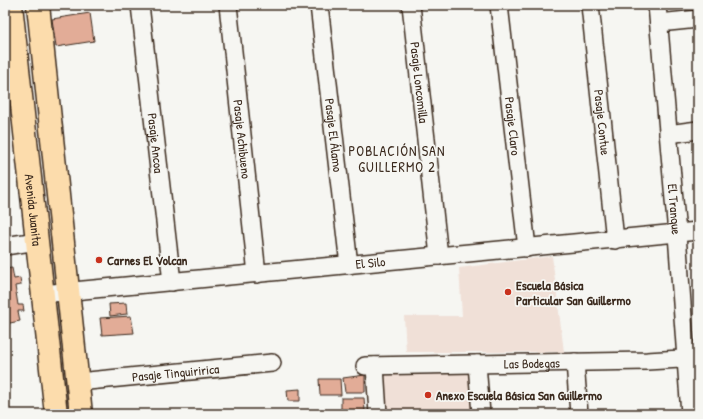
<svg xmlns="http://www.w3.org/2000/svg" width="703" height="419" viewBox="0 0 703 419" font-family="'Patrick Hand',sans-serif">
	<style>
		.built { fill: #f0e0d7 }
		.building { fill: #e2ac97; stroke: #3b2a1e }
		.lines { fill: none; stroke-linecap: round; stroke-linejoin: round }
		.minor-casing { stroke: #3b2a1e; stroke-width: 20 }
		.major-casing { stroke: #3b2a1e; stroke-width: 25 }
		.minor { stroke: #f6f6f2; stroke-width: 17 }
		.major { stroke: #fcdcac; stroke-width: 22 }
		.poi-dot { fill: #c8321e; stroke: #f6f6f2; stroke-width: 1.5 }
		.labels { text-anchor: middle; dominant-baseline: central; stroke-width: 3.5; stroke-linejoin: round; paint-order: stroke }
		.street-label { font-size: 13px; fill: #3b2a1e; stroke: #f6f6f2 }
		.poi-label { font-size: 13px; font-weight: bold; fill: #3b2a1e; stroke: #f6f6f2; text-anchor: start }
		.neighbourhood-label { font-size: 14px; letter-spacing: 1px; fill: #3b2a1e; stroke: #f6f6f2 }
	</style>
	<rect width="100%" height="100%" fill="#f6f6f2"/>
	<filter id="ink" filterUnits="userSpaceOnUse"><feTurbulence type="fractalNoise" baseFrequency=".025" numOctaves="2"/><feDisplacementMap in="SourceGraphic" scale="8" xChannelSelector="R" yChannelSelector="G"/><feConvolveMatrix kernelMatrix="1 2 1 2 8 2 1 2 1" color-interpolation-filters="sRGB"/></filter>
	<g filter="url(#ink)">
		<g class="built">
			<path d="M694,162H698V204Z"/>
			<path d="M552,256L564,352H406L404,316H462L459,268Z"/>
			<path d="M469,373L473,414H386L384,375Z"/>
		</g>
		<g class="building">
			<path d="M90,13L94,41L56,47L52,19Z"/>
			<path d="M12,268L14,279L20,278L21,285L15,286L18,305H23L24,311H18L20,321L5,324V269Z"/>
			<path d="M126,303L127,314L110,316L109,304Z"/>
			<path d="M131,316L134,333L102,335L100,318Z"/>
			<path d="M365,375V392H345L343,378Z"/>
			<path d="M319,379H340L341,395H320Z"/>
			<path d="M300,389V401H288L287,390Z"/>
			<path d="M341,398H364L365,411L341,412Z"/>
		</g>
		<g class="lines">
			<defs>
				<g id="minor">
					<path id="s1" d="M140,5L172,282"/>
					<path id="s2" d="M228,5L257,274"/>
					<path id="s3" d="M319,5L349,265"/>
					<path id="s4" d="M411,5L439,256"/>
					<path id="s5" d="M499,5L527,248"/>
					<path id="s6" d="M590,5L615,240"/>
					<path id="s7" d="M657,5L677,234L690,414"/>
					<path d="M659,23L698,19"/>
					<path d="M668,134L698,130"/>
					<path d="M5,246L37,241"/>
					<path id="s8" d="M42,294L698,231"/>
					<path d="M575,362L579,414"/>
					<path d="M477,364L481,414"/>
					<path id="s9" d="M365,366L647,361L698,358"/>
					<path d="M375,366L378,414"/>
					<path id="s10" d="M78,382L272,363"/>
				</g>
				<g id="major">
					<path id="s11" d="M11,5L56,414"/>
					<path d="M38,5L81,414"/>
				</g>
			</defs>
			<use href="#minor" class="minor-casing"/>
			<use href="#major" class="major-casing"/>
			<use href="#minor" class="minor"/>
			<use href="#major" class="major"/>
		</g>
	</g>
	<g class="poi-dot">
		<circle cx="99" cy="260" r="4"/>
		<circle cx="508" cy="292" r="4"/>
		<circle cx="428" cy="395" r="4"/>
	</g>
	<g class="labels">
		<g class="street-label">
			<text stroke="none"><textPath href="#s4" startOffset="78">Pasaje Loncomilla</textPath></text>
			<text stroke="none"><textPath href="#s6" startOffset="118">Pasaje Contue</textPath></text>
			<text stroke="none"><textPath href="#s5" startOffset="122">Pasaje Claro</textPath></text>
			<text stroke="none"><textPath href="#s3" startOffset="131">Pasaje El Álamo</textPath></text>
			<text stroke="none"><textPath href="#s2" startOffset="135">Pasaje Achibueno</textPath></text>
			<text stroke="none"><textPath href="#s1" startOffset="139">Pasaje Ancoa</textPath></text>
			<text stroke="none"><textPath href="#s7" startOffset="205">El Tranque</textPath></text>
			<text stroke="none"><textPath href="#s11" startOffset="206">Avenida Juanita</textPath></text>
			<text stroke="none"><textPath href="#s8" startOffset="330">El Silo</textPath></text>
			<text stroke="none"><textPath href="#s9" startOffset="167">Las Bodegas</textPath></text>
			<text stroke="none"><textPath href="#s10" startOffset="98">Pasaje Tinguiririca</textPath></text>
		</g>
		<g class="poi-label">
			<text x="107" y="260">Carnes El Volcan</text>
			<text x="516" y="285">Escuela Básica<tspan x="516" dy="15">Particular San Guillermo</tspan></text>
			<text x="436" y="395">Anexo Escuela Básica San Guillermo</text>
		</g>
		<g class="neighbourhood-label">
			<text x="397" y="150">POBLACIÓN SAN<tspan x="397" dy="16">GUILLERMO 2</tspan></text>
		</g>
	</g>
	<rect width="703" height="419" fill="none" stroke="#f6f6f2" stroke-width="20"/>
	<rect x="10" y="10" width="683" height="399" fill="none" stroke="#3b2a1e" stroke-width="1.5" filter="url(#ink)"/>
</svg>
